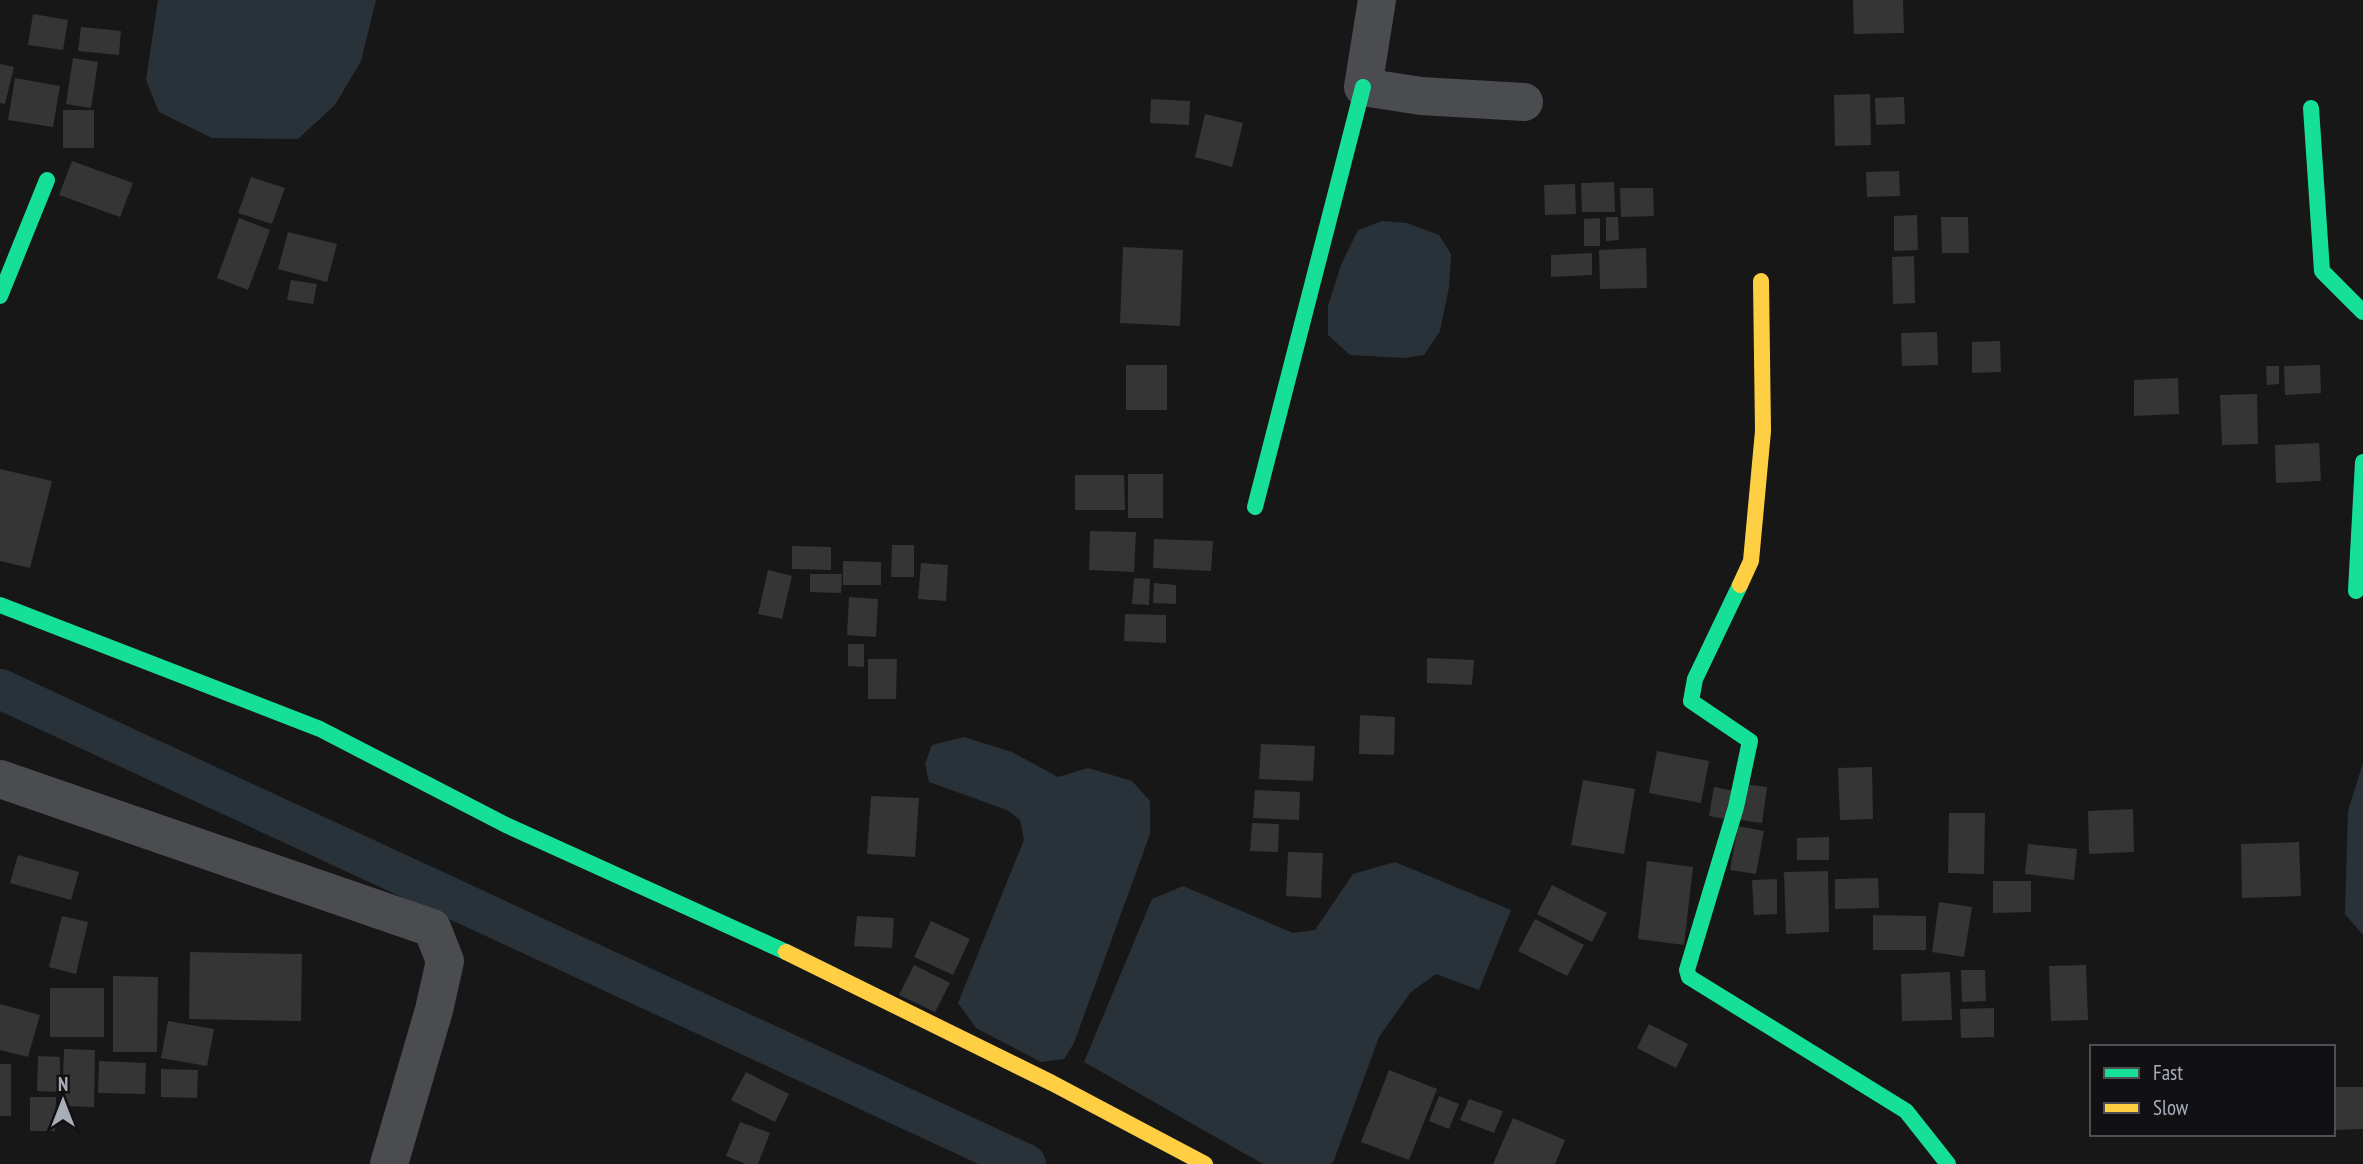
<svg xmlns="http://www.w3.org/2000/svg" width="2363" height="1164" viewBox="0 0 2363 1164" font-family="'PT Sans Narrow',sans-serif">
	<style>
		.water { fill: #2a3239 }
		.lines { fill: none; stroke-linecap: round; stroke-linejoin: round }
		.canal { stroke: #2a3239; stroke-width: 40 }
		.building { fill: #353536 }
		.street { stroke: #4b4c50; stroke-width: 38 }
		.fast { stroke: #16e098; stroke-width: 16 }
		.slow { stroke: #ffcf43; stroke-width: 16 }
	</style>
	<rect width="100%" height="100%" fill="#171717"/>
	<g class="water">
		<path d="M158,0H376L361,61L335,105L298,139L212,138L159,112L146,80Z"/>
		<path d="M1382,221L1407,223L1439,235L1451,254L1449,287L1440,331L1424,355L1404,358L1350,355L1328,335V306L1341,265L1358,230Z"/>
		<path d="M964,737L1012,752L1058,777L1088,768L1132,781L1150,801V834L1074,1043L1064,1059L1041,1062L976,1028L958,1003L1024,840L1020,820L1007,810L929,782L925,764L932,745Z"/>
		<path d="M2363,763V935L2345,914L2348,811Z"/>
		<path d="M1395,862L1511,910L1479,990L1436,974L1411,992L1379,1037L1334,1160L1331,1164H1263L1084,1062L1152,899L1183,886L1293,933L1315,930L1353,874Z"/>
	</g>
	<g class="lines">
		<path class="canal" d="M0,689L1026,1164"/>
	</g>
	<g class="building">
		<path d="M1853,0H1903L1904,33L1854,34Z"/>
		<path d="M33,14L68,20L63,50L28,45Z"/>
		<path d="M81,27L121,31L119,55L78,51Z"/>
		<path d="M73,58L98,62L91,108L66,104Z"/>
		<path d="M0,64L14,67L5,104L0,103Z"/>
		<path d="M15,78L60,86L53,127L8,120Z"/>
		<path d="M1870,94L1871,145L1835,146L1834,95Z"/>
		<path d="M1904,97L1905,124L1876,125L1875,98Z"/>
		<path d="M1151,99L1190,101L1189,125L1150,123Z"/>
		<rect x="63" y="110" width="31" height="38"/>
		<path d="M1205,114L1243,123L1232,167L1195,157Z"/>
		<path d="M72,161L133,183L120,217L59,195Z"/>
		<path d="M1899,171L1900,196L1867,197L1866,172Z"/>
		<path d="M251,177L285,188L272,224L238,213Z"/>
		<path d="M1614,182L1615,212H1582L1581,183Z"/>
		<path d="M1575,184L1576,214L1545,215L1544,185Z"/>
		<path d="M1620,188H1653L1654,216L1621,217Z"/>
		<path d="M1917,215L1918,250L1894,251V216Z"/>
		<path d="M1606,217H1618L1619,240L1606,241Z"/>
		<path d="M1941,217H1968L1969,253H1942Z"/>
		<path d="M239,218L270,230L248,290L217,278Z"/>
		<path d="M1600,218V246H1584V219Z"/>
		<path d="M288,232L337,244L327,282L278,269Z"/>
		<path d="M1123,247L1183,250L1180,326L1120,323Z"/>
		<path d="M1646,248L1647,288L1600,289L1599,250Z"/>
		<path d="M1592,253V275L1551,277V255Z"/>
		<path d="M1914,256L1915,303L1893,304L1892,257Z"/>
		<path d="M291,280L317,284L313,304L287,300Z"/>
		<path d="M1937,332L1938,365L1902,366L1901,333Z"/>
		<path d="M2000,341L2001,372L1972,373V342Z"/>
		<rect x="1126" y="365" width="41" height="45"/>
		<path d="M2320,365L2321,393L2285,395L2284,366Z"/>
		<path d="M2266,366H2279V384L2267,385Z"/>
		<path d="M2178,378L2179,414L2134,416V380Z"/>
		<path d="M2257,394L2258,444L2222,445L2220,395Z"/>
		<path d="M2319,443L2321,481L2276,483L2275,445Z"/>
		<path d="M0,469L52,481L30,568L0,561Z"/>
		<rect x="1128" y="474" width="35" height="44"/>
		<path d="M1075,475H1124L1125,510H1075Z"/>
		<path d="M1090,531L1136,532L1134,572L1089,570Z"/>
		<path d="M1154,539L1213,541L1211,571L1153,568Z"/>
		<path d="M892,545H914V577H891Z"/>
		<path d="M792,546L831,547V570L792,569Z"/>
		<path d="M843,561L881,562V585H843Z"/>
		<path d="M921,563L948,565L946,601L918,599Z"/>
		<path d="M768,570L792,576L782,619L758,614Z"/>
		<path d="M810,574H842L841,593L810,592Z"/>
		<path d="M1134,578L1150,579L1149,605L1132,604Z"/>
		<path d="M1154,583L1176,585V604L1153,603Z"/>
		<path d="M849,597L878,599L876,637L847,635Z"/>
		<path d="M1125,614L1166,615V643L1124,641Z"/>
		<path d="M848,644H864V667L848,666Z"/>
		<path d="M1427,658L1474,660L1472,685L1427,683Z"/>
		<path d="M868,659H897L896,699H868Z"/>
		<path d="M1360,715L1395,717L1394,755L1359,754Z"/>
		<path d="M1261,744L1315,746L1313,781L1259,779Z"/>
		<path d="M1657,751L1709,761L1701,803L1649,793Z"/>
		<path d="M1872,767L1873,819L1840,820L1838,768Z"/>
		<path d="M1583,780L1635,789L1624,854L1571,845Z"/>
		<path d="M1744,784L1767,787L1762,823L1740,820Z"/>
		<path d="M1714,787L1735,791L1730,820L1709,816Z"/>
		<path d="M1255,790L1300,792L1299,820L1253,818Z"/>
		<path d="M871,796L919,798L915,857L867,854Z"/>
		<path d="M2133,809L2134,852L2089,854L2088,811Z"/>
		<path d="M1949,813H1985L1984,874L1948,873Z"/>
		<path d="M1252,823L1279,824L1278,852L1250,851Z"/>
		<path d="M1738,826L1764,831L1756,874L1730,870Z"/>
		<path d="M1829,837V860H1797V838Z"/>
		<path d="M2299,842L2301,896L2242,898L2241,844Z"/>
		<path d="M2028,844L2077,849L2074,880L2025,874Z"/>
		<path d="M1288,852L1323,853L1321,898L1286,896Z"/>
		<path d="M18,855L79,872L71,900L10,883Z"/>
		<path d="M1647,861L1693,867L1684,945L1638,939Z"/>
		<path d="M1828,871L1829,932L1786,934L1784,872Z"/>
		<path d="M1878,878L1879,908L1835,909V879Z"/>
		<path d="M1777,879V914L1754,915L1752,880Z"/>
		<path d="M1993,881H2031V912L1993,913Z"/>
		<path d="M1552,885L1607,913L1592,942L1537,914Z"/>
		<path d="M1939,902L1972,907L1964,957L1932,952Z"/>
		<path d="M1873,915L1926,916V950H1873Z"/>
		<path d="M62,916L88,922L76,974L49,967Z"/>
		<path d="M857,916L894,918L892,948L854,946Z"/>
		<path d="M1535,919L1584,945L1567,976L1518,951Z"/>
		<path d="M931,921L970,939L953,975L914,957Z"/>
		<path d="M190,952L302,954L301,1021L189,1019Z"/>
		<path d="M914,965L950,983L935,1012L899,995Z"/>
		<path d="M2086,965L2088,1020L2051,1021L2049,966Z"/>
		<path d="M1961,970H1985L1986,1001L1962,1002Z"/>
		<path d="M1950,972L1952,1020L1902,1021L1901,974Z"/>
		<path d="M113,976L158,977L157,1052H113Z"/>
		<rect x="50" y="988" width="54" height="49"/>
		<path d="M0,1004L40,1015L28,1057L0,1050Z"/>
		<path d="M1994,1008V1037L1961,1038L1960,1009Z"/>
		<path d="M168,1021L214,1029L207,1066L161,1058Z"/>
		<path d="M1649,1024L1688,1044L1676,1068L1637,1048Z"/>
		<path d="M64,1049L95,1050L94,1107L62,1106Z"/>
		<path d="M38,1056L60,1057V1092L37,1091Z"/>
		<path d="M99,1061L146,1063L145,1094L98,1093Z"/>
		<rect x="0" y="1064" width="11" height="52"/>
		<path d="M161,1069L198,1070L197,1098L161,1097Z"/>
		<path d="M1389,1070L1437,1089L1409,1160L1361,1142Z"/>
		<path d="M746,1072L789,1094L775,1122L731,1100Z"/>
		<path d="M2333,1087H2363V1129L2333,1130Z"/>
		<path d="M1439,1096L1459,1104L1449,1129L1429,1121Z"/>
		<path d="M30,1097H56L55,1131H30Z"/>
		<path d="M1469,1099L1503,1111L1494,1133L1460,1120Z"/>
		<path d="M1513,1118L1565,1140L1555,1164H1493Z"/>
		<path d="M740,1122L770,1133L758,1164H746L726,1156Z"/>
	</g>
	<g class="lines">
		<g class="street">
			<path d="M1377,0L1363,87L1421,96L1524,102"/>
			<path d="M0,779L432,928L445,961L434,1010L389,1164"/>
		</g>
		<g class="fast">
			<path d="M2311,108L2322,271L2363,312"/>
			<path d="M0,296L47,180"/>
			<path d="M1255,507L1363,87"/>
			<path d="M1740,585L1695,679L1691,701L1750,741L1736,807L1687,970L1689,977L1906,1111L1948,1164"/>
			<path d="M2356,591L2363,462"/>
			<path d="M0,605L320,729L506,825L786,952"/>
		</g>
		<g class="slow">
			<path d="M1740,585L1751,561L1763,431L1761,281"/>
			<path d="M786,952L1052,1083L1205,1164"/>
		</g>
	</g>
	<rect x="2090" y="1045" width="245" height="91" fill="#111113" stroke="#4d4f55" stroke-width="2"/>
	<rect x="2104" y="1068" width="35" height="10" fill="#16e098" stroke="#4d4f55" stroke-width="2"/>
	<text x="2153" y="1080" font-size="21" fill="#a8adb8">Fast</text>
	<rect x="2104" y="1103" width="35" height="10" fill="#ffcf43" stroke="#4d4f55" stroke-width="2"/>
	<text x="2153" y="1115" font-size="21" fill="#a8adb8">Slow</text>
	<g transform="translate(63 1101)" stroke="#111113" stroke-width="5" paint-order="stroke">
	<path d="M0-5L12 26L0 18L-12 26Z" fill="#a8adb8"/>
	<text y="-10" font-size="19" font-weight="bold" text-anchor="middle" fill="#a8adb8">N</text>
	</g>
</svg>
